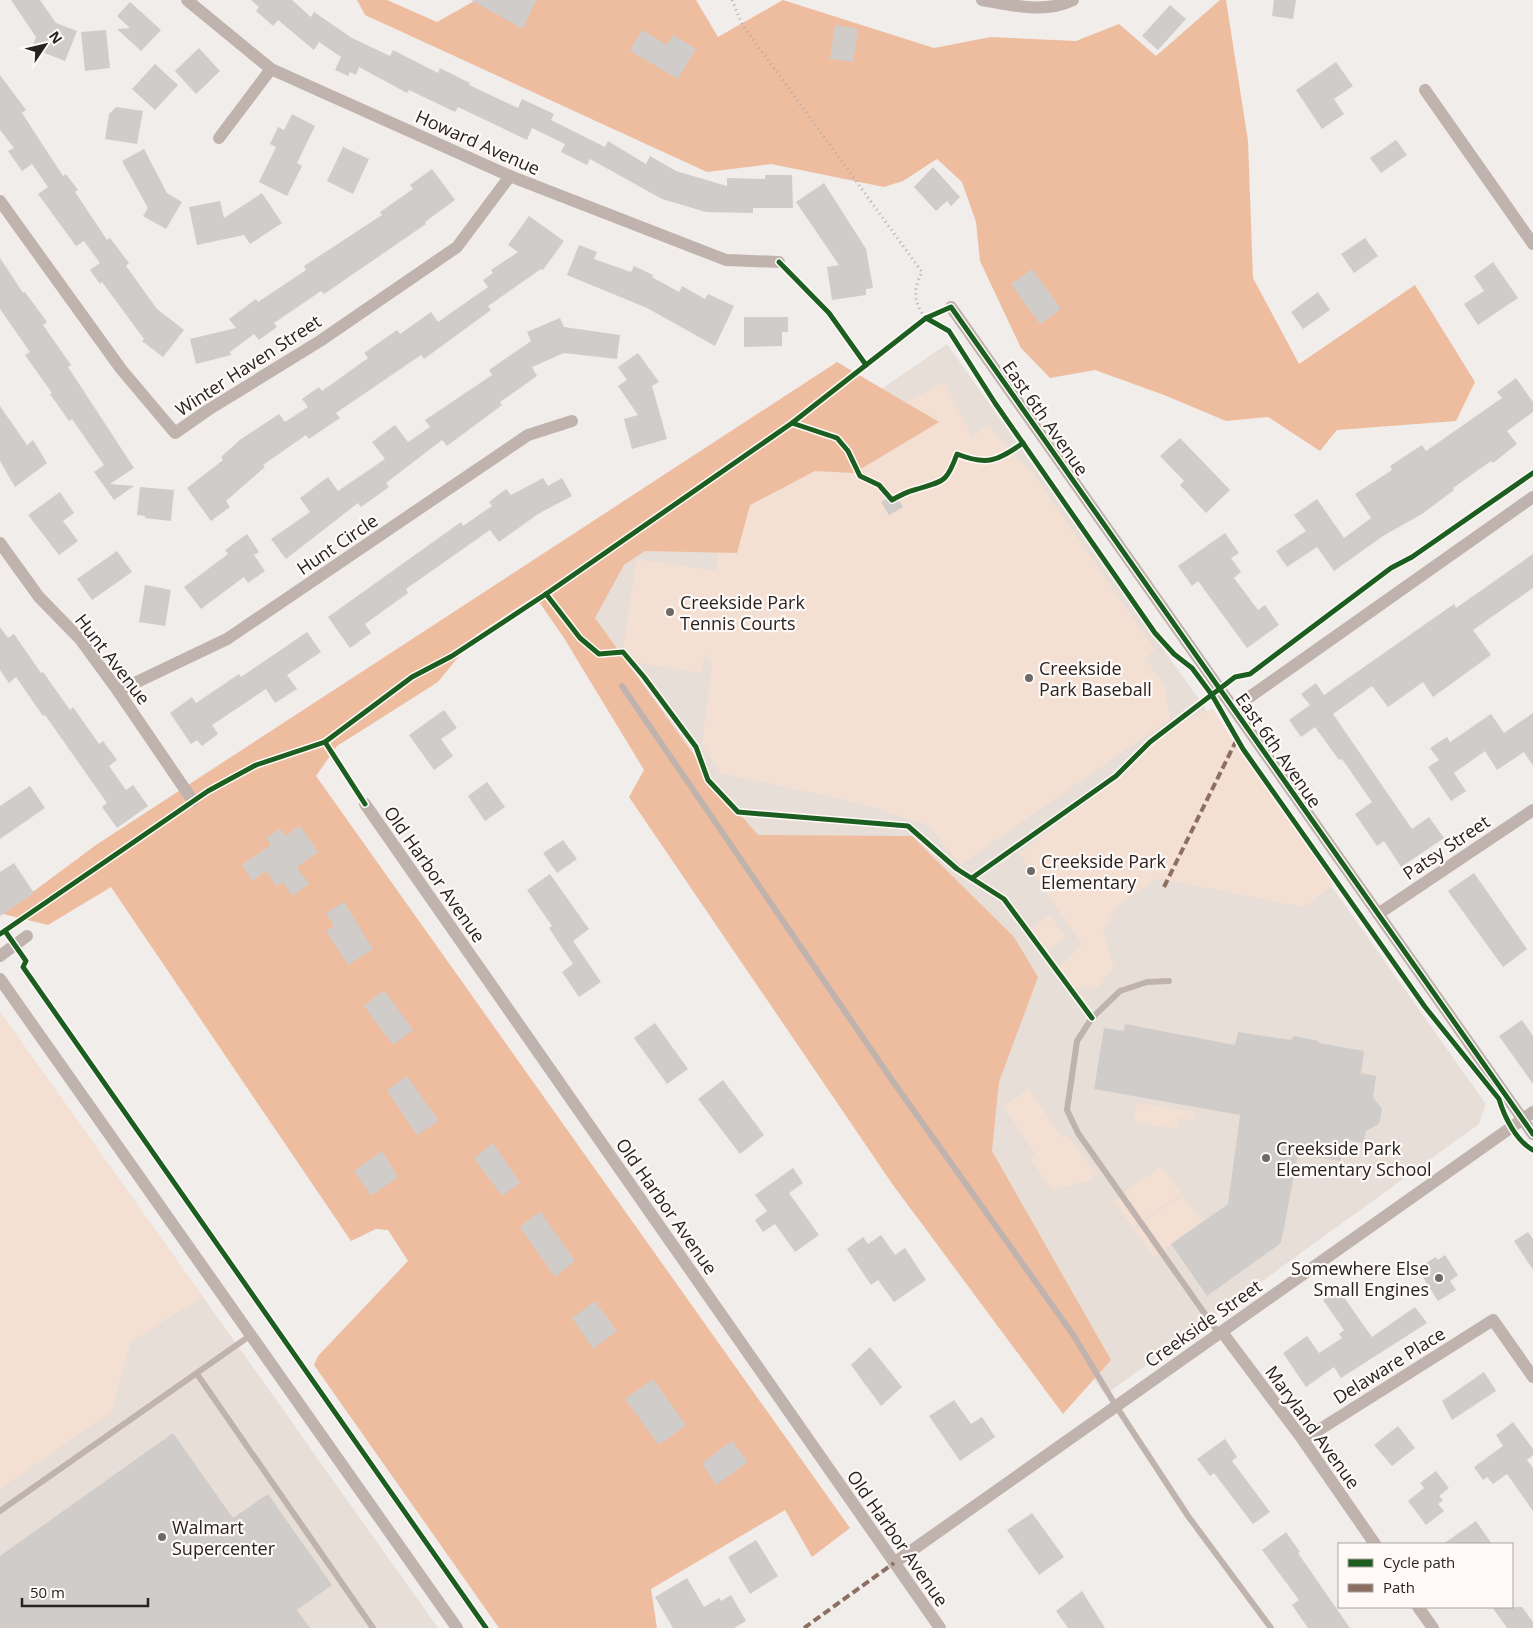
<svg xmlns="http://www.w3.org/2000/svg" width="1533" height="1628" viewBox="0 0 1533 1628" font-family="'Open Sans',sans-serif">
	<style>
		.built { fill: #e8ded8 }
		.green { fill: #f4dfd3 }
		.forest { fill: #eebda0 }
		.building { fill: #cfccca }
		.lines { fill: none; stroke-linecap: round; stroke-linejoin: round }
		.path { stroke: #b3aba6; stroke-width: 3; stroke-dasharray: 1 4; stroke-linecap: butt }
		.service { stroke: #c0b3ad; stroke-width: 6 }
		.minor { stroke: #c0b3ad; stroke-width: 12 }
		.quiet { stroke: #8d6e63; stroke-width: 4; stroke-dasharray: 8 4; stroke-linecap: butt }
		.cycleway-casing { stroke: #fffaf7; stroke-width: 8 }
		.cycleway { stroke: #1b5e20; stroke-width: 5 }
		.poi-dot { fill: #6d6a68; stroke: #fffaf7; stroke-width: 2 }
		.labels { text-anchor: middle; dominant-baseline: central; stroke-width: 4.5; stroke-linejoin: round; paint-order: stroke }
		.street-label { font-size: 18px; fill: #262322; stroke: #fffaf7 }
		.poi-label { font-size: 18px; fill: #262322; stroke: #fffaf7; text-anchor: start }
	</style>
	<rect width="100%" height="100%" fill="#f1edea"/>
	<g class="built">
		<path d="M947,344L1486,1104L1479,1124L1105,1395L560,609Z"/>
		<path d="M0,1012L203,1297L438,1628H0Z"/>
	</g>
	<g class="green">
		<path d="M944,382L972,437L987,425L1035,476L1155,650L1145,658L1165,686L1170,719L960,865L929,826L859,803L720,773L702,744L712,667L705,653L702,673L621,660L637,559L717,571V552H737L750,505L815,471L854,473L905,443L890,412Z"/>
		<path d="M1213,709L1231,738L1334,885L1303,907L1158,878L1118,905L1103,930L1114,968L1098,987L1078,988L1056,971L1082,944L1019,853L1124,774L1150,747L1183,721Z"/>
		<path d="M1049,915L1066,937L1047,951L1030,930Z"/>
		<path d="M0,1012L203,1297L131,1341L112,1411L0,1489Z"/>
		<path d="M1029,1089L1062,1138L1067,1135L1097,1174L1088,1181L1052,1190L1030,1159L1036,1155L1003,1106Z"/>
		<path d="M1137,1103L1194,1112L1193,1120L1179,1118L1177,1129L1134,1122Z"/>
		<path d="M1161,1166L1181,1193L1133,1228L1113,1201Z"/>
		<path d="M1182,1195L1202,1222L1154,1257L1134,1230Z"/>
	</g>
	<g class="forest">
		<path d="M357,0H387L437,22L476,0H696L718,37L783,0L934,48L991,37L1076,41L1119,24L1156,56L1220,0H1226L1248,141L1253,278L1299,364L1415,285L1475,382L1456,421L1337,430L1320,451L1268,417L1226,421L1164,395L1095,370L1050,378L1021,348L980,261L976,222L962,182L937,159L903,181L884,187L771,164L707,172L365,15Z"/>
		<path d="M837,362L939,422L854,473L815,471L750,505L737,553L645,551L624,565L595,618L723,795L758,835L912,836L1014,937L1038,977L999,1082L992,1151L1111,1360L1063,1414L893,1185L629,797L644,770L564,638L535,596L476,635L438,682L337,746L316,776L850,1528L812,1557L785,1510L651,1589L657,1628H499L314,1365L318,1356L408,1261L388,1230L376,1229L351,1241L111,887L48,925L3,914L96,845Z"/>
	</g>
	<g class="building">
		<path d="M11,0H40L56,23L77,31L65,61L32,48L36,37Z"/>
		<path d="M251,0H292L311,17L314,12L352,38L390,56L393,50L438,73L440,68L470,83L469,85L518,108L522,99L554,114L551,120L605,147L608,141L646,164L650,156L676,171L727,186V178L765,179V175H792L793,208H753V213L706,212L662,199L590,159L587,165L561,152L565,144L532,128L527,140L458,107L455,112L409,90L407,93L359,67L356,75L350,72L348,76L335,70L341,57L319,42L314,50L278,20L273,26L256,11L259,7Z"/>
		<path d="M471,0H536L523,29Z"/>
		<path d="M1274,0H1296L1293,19L1272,16Z"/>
		<path d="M130,2L161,30L141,51L117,29L130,28L117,16Z"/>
		<path d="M1170,5L1186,19L1158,50L1142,36Z"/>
		<path d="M835,25L858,29L853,62L830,59Z"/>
		<path d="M106,30L110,68L85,71L81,32Z"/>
		<path d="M642,30L667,45L673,35L696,49L678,79L630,51Z"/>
		<path d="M199,48L220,71L196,94L175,71Z"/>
		<path d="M1336,62L1353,86L1334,99L1344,114L1322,129L1296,90Z"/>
		<path d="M155,64L178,85L155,110L132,89Z"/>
		<path d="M0,75L26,110L22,113L63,176L66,174L78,190L75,192L107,240L110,238L129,263L126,266L157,309L184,330L163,357L142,341L144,339L102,282L100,284L90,270L100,263L84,241L76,246L38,194L48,187L32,164L22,171L8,151L14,148L0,130Z"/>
		<path d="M116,107L143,111L137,144L105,139L109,114Z"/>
		<path d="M292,114L315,126L297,163L302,166L287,196L259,182L276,147L270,144L278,127L284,130Z"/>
		<path d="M1396,140L1407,155L1381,173L1370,158Z"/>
		<path d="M343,147L369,159L353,194L327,181Z"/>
		<path d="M144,149L167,193L182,202L166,229L143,216L148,208L122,161Z"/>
		<path d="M933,167L960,197L951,206L947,201L936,211L914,187Z"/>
		<path d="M432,169L455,200L425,222L426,224L324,294L321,291L274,323L277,327L259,340L254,334L230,352L231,355L196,364L190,339L236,328L229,319L256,299L258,302L306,270L304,266L382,215L380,212L413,189L410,185Z"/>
		<path d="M824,183L866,249L873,288L866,289V295L832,300L827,267L839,265L796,202Z"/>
		<path d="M262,193L282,223L250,244L244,235L197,245L189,207L220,201L224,218Z"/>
		<path d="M529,216L564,241L543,270L541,269L488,306L491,310L424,359L421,355L336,413L340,418L309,439L306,435L263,465L265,467L226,501L230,507L211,521L187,488L223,460L221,457L241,439L279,414L285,422L308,407L302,399L319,387L322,391L368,358L364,353L397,330L400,334L431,312L438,322L488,287L483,280L493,273L491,270L518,252L508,245Z"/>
		<path d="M1365,238L1378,256L1354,273L1341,254Z"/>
		<path d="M579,245L597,252L594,259L631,272L634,266L653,275L652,277L679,292L682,286L705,299L708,294L734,306L715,346L647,308L567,275Z"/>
		<path d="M0,258L23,293L25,292L47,322L43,325L71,365L68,367L134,468L110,484L134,486L114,500L94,472L104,465L72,419L69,421L50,394L52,393L25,355L30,352L0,309Z"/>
		<path d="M1493,262L1518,298L1478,325L1464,304L1484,291L1474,276Z"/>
		<path d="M1032,269L1061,309L1040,324L1011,284Z"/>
		<path d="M1318,292L1330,310L1303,329L1291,312Z"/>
		<path d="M744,317H788V332H782V346L744,347Z"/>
		<path d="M560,318L564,327L620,335L617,359L564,353L532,367L537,376L500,402L502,405L447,446L442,440L386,483L389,487L361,507L358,503L286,559L271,539L310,512L300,498L328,477L338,491L385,459L372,442L395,425L408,442L430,427L425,420L492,375L489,370L531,341L527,332Z"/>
		<path d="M638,353L659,382L652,386L667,439L632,449L624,419L638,415L618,386L627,380L618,367Z"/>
		<path d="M1516,378L1533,402V412L1507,431L1517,444L1493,463L1491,461L1453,488L1454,490L1422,514L1383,536L1334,571L1317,547L1287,567L1276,551L1306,531L1294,515L1317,499L1344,538L1371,518L1355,494L1392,470L1390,466L1422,445L1426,451L1502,398L1497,392Z"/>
		<path d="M0,406L27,445L33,440L47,463L15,487L0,461Z"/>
		<path d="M1180,438L1230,490L1206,513L1180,485L1184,481L1160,456Z"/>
		<path d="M543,478L548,486L562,478L572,496L538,514L499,542L490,530L406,589L408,593L365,624L371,633L350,648L328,617L461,522L463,526L492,506L489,502L506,489L511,495Z"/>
		<path d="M140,487L174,490L171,521L145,518V516L137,515Z"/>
		<path d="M60,492L74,513L63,521L78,541L59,555L28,515Z"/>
		<path d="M895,494L903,507L889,515L881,502Z"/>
		<path d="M1225,533L1239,553L1231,558L1241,572L1234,578L1258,610L1265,605L1279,625L1247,648L1198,581L1192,586L1178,566Z"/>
		<path d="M247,534L259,552L254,555L265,571L248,583L244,577L201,609L184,587L228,554L225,550Z"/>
		<path d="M117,551L132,572L92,600L77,579Z"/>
		<path d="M1533,554V588L1473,630L1491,655L1433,697L1423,682L1388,707L1372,686L1333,714L1412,829L1429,817L1444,838L1401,867L1384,841L1377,846L1355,814L1372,802L1342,759L1339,760L1315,727L1301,737L1289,720L1310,705L1301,694L1316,683L1324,695L1454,604L1456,608Z"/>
		<path d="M145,585L171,590L165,626L139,622Z"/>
		<path d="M0,627L8,638L14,634L41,673L43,672L70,710L73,707L99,744L103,741L117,760L109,766L126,790L133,785L148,806L117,828L102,807L107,803L45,715L43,716L16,677L9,683L0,670Z"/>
		<path d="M307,632L321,652L287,675L297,689L275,703L266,689L212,725L218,734L202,746L197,740L191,744L170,713L192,697L196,703L239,674L241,677Z"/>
		<path d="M444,710L457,728L441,739L453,756L434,770L409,735Z"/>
		<path d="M1533,713V766L1524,752L1497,770L1485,751L1454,773L1466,791L1451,801L1428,767L1439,760L1430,748L1447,737L1450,742L1491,714L1504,733Z"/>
		<path d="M487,782L505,807L485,821L468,796Z"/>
		<path d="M30,786L45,808L0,839V806Z"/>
		<path d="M300,826L318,852L297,867L309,884L292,896L283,882L276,886L266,871L252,881L242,865L271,845L266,838L280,828L285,836Z"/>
		<path d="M563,840L577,859L557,873L543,853Z"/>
		<path d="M14,863L34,893L0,916V872Z"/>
		<path d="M1474,873L1527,949L1503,967L1448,891Z"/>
		<path d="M550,874L589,929L573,941L601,982L579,997L562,972L573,964L549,928L552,926L527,890Z"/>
		<path d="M344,902L373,949L348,965L326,931L334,926L326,913Z"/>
		<path d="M384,990L413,1030L393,1045L364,1006Z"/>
		<path d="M1522,1020L1533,1036V1084L1499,1036Z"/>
		<path d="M655,1023L688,1069L667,1084L634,1038Z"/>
		<path d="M1125,1024L1235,1045L1238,1032L1291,1040L1294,1036L1319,1041V1043L1364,1051L1361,1073L1376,1076L1373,1097L1382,1109L1379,1124L1366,1131L1364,1143L1344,1140L1340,1161L1298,1154L1281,1243L1207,1296L1171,1244L1228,1204L1240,1115L1094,1089L1104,1028L1124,1031Z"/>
		<path d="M407,1076L439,1121L417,1135L387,1090Z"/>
		<path d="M723,1080L764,1135L740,1154L698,1099Z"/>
		<path d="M493,1143L520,1183L502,1196L474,1158Z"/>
		<path d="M382,1151L398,1177L371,1196L354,1171Z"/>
		<path d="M793,1168L803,1183L789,1193L819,1235L795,1252L775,1224L763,1232L755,1220L767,1211L755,1195Z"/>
		<path d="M540,1211L575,1261L555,1277L520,1227Z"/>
		<path d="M1528,1232L1533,1239V1270L1514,1241Z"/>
		<path d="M881,1235L895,1255L905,1248L926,1280L894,1302L878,1280L871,1285L847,1249L863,1237L868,1244Z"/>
		<path d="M1445,1255L1458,1275L1450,1281L1456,1290L1438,1301L1417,1268L1436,1257L1438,1260Z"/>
		<path d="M1338,1289L1372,1337L1415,1307L1427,1323L1341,1378L1334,1367L1306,1387L1283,1353L1307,1336L1319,1353L1342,1338L1339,1334L1344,1330L1323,1300Z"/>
		<path d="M595,1301L617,1331L593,1349L572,1318Z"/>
		<path d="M870,1347L902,1387L881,1406L851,1365Z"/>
		<path d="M1484,1372L1496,1391L1452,1420L1442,1401Z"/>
		<path d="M653,1379L686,1425L659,1445L625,1399Z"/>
		<path d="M954,1400L971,1424L982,1417L995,1437L960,1461L929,1416Z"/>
		<path d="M1513,1422L1533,1449V1455L1527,1460L1533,1468V1511L1507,1474L1493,1484L1487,1477L1483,1480L1474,1467L1503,1446L1496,1435Z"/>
		<path d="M1398,1426L1415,1448L1392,1466L1374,1445Z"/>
		<path d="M173,1433L233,1518L268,1494L332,1585L297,1610L310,1628H0V1556Z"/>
		<path d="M1225,1439L1237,1457L1232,1461L1270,1512L1253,1524L1214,1473L1210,1476L1197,1459Z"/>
		<path d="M732,1441L748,1462L716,1485L702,1463Z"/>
		<path d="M1436,1471L1449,1488L1439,1496L1443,1500L1438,1504L1444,1511L1426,1525L1408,1501L1424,1488L1420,1483Z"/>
		<path d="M1032,1513L1064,1557L1039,1575L1007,1530Z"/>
		<path d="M1476,1521L1492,1544H1443Z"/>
		<path d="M1286,1532L1300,1552L1298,1553L1350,1628H1308L1292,1605L1299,1600L1262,1550Z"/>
		<path d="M756,1540L778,1576L750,1594L728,1557Z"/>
		<path d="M687,1578L704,1607L719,1598L721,1601L731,1595L746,1621L734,1628H673L655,1597Z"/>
		<path d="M1082,1591L1105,1628H1068L1056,1611Z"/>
		<path d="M1492,1607H1522L1533,1622V1628H1507Z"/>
	</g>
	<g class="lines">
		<path class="path" d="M732,0L742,24L922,272C913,289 913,303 926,318"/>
		<g class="service">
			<path d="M622,686L894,1083L1074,1336L1116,1406L1188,1516L1271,1628"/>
			<path d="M1169,981L1147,982L1120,991L1092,1018L1077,1041L1067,1110L1078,1133L1219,1334"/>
			<path d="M197,1374L373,1628"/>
			<path d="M0,1511L251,1335"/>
		</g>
		<g class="minor">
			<path d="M187,0L271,69L510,176L726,260L779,262"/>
			<path d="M982,0C1012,5 1044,14 1073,0"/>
			<path d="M1425,90L1533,244"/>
			<path d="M219,138L271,69"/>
			<path d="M0,201L121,369L175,433L208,410L320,341L457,247L510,176"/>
			<path d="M951,307L1533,1134"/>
			<path d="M0,543L39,597L80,639L118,691L193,801"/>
			<path d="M118,691L227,639L528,435L572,421"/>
			<path d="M1234,708L1533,497"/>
			<path d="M365,804L940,1628"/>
			<path d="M1378,914L1533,810"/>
			<path d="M0,956L27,936"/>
			<path d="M0,979L457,1628"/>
			<path d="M1222,1332L1303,1440L1375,1544"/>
			<path d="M1303,1440L1493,1320L1533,1377"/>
			<path d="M894,1563L1533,1112"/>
			<path d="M1418,1607L1433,1628"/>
		</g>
		<g class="quiet">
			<path d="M1164,887L1237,739"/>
			<path d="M804,1628L894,1563"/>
		</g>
		<defs>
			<g id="cycleway">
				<path d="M779,262L829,313L866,365"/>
				<path d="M926,318L949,331L995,403L1155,633L1174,654L1192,668L1212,695L1243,749L1425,1007L1499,1099C1504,1116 1516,1141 1533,1150"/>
				<path d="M792,423L837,438L848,451L860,476L879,485L892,500C899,496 906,492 914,490C942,481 946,485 957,454C987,466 997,461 1023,443"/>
				<path d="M546,594L580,638L599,654L623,652L644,677L696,747L708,780L738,812L908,826L957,869L1004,899L1092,1018"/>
				<path d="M325,742L365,804"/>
				<path d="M972,878L1116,776L1150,742L1235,677L1250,674L1391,568L1412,557L1533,473"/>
				<path d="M5,931L26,961L23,967L486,1628"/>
				<path d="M0,934L208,791L256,765L325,742L412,677L452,656L546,594L792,423L926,318L951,307L1533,1134"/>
			</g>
		</defs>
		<use href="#cycleway" class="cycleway-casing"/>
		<use href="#cycleway" class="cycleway"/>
	</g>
	<g class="poi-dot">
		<circle cx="670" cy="612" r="5"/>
		<circle cx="1029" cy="678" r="5"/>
		<circle cx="1031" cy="871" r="5"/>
		<circle cx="1266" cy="1158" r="5"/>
		<circle cx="1439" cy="1278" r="5"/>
		<circle cx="162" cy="1537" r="5"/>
	</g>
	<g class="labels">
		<g class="street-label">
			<text transform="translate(478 142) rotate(24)">Howard Avenue</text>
			<text transform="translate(248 365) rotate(-33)">Winter Haven Street</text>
			<text transform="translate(1046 418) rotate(55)">East 6th Avenue</text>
			<text transform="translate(337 544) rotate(-34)">Hunt Circle</text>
			<text transform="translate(113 659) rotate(52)">Hunt Avenue</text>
			<text transform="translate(1279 750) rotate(55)">East 6th Avenue</text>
			<text transform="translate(1446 847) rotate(-34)">Patsy Street</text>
			<text transform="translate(435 874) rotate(55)">Old Harbor Avenue</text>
			<text transform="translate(667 1206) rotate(55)">Old Harbor Avenue</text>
			<text transform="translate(1203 1323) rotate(-35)">Creekside Street</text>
			<text transform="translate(1389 1365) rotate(-32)">Delaware Place</text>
			<text transform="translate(1313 1427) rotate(54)">Maryland Avenue</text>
			<text transform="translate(898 1538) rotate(55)">Old Harbor Avenue</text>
		</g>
		<g class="poi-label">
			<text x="680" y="602">Creekside Park<tspan x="680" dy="21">Tennis Courts</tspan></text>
			<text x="1039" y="668">Creekside<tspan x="1039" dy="21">Park Baseball</tspan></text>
			<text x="1041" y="861">Creekside Park<tspan x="1041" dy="21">Elementary</tspan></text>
			<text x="1276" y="1148">Creekside Park<tspan x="1276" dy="21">Elementary School</tspan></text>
			<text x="1429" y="1268" text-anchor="end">Somewhere Else<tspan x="1429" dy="21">Small Engines</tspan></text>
			<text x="172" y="1527">Walmart<tspan x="172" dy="21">Supercenter</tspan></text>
		</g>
	</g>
	<rect x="1338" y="1543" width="175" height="65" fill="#fffaf7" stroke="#a8a4a2"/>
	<rect x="1348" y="1559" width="25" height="8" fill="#1b5e20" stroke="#a8a4a2"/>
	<text x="1383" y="1568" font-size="15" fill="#262322">Cycle path</text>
	<rect x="1348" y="1584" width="25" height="8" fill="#8d6e63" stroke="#a8a4a2"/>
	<text x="1383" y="1593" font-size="15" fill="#262322">Path</text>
	<g transform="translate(45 45) rotate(55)" stroke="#fffaf7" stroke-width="4" paint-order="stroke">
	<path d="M0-4L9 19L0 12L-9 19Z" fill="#262322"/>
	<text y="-8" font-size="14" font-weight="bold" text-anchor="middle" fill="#262322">N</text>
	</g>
	<path d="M22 1598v8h126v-8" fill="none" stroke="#262322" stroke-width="2.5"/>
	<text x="30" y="1598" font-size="15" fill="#262322" stroke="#fffaf7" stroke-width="4" paint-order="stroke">50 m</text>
</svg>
